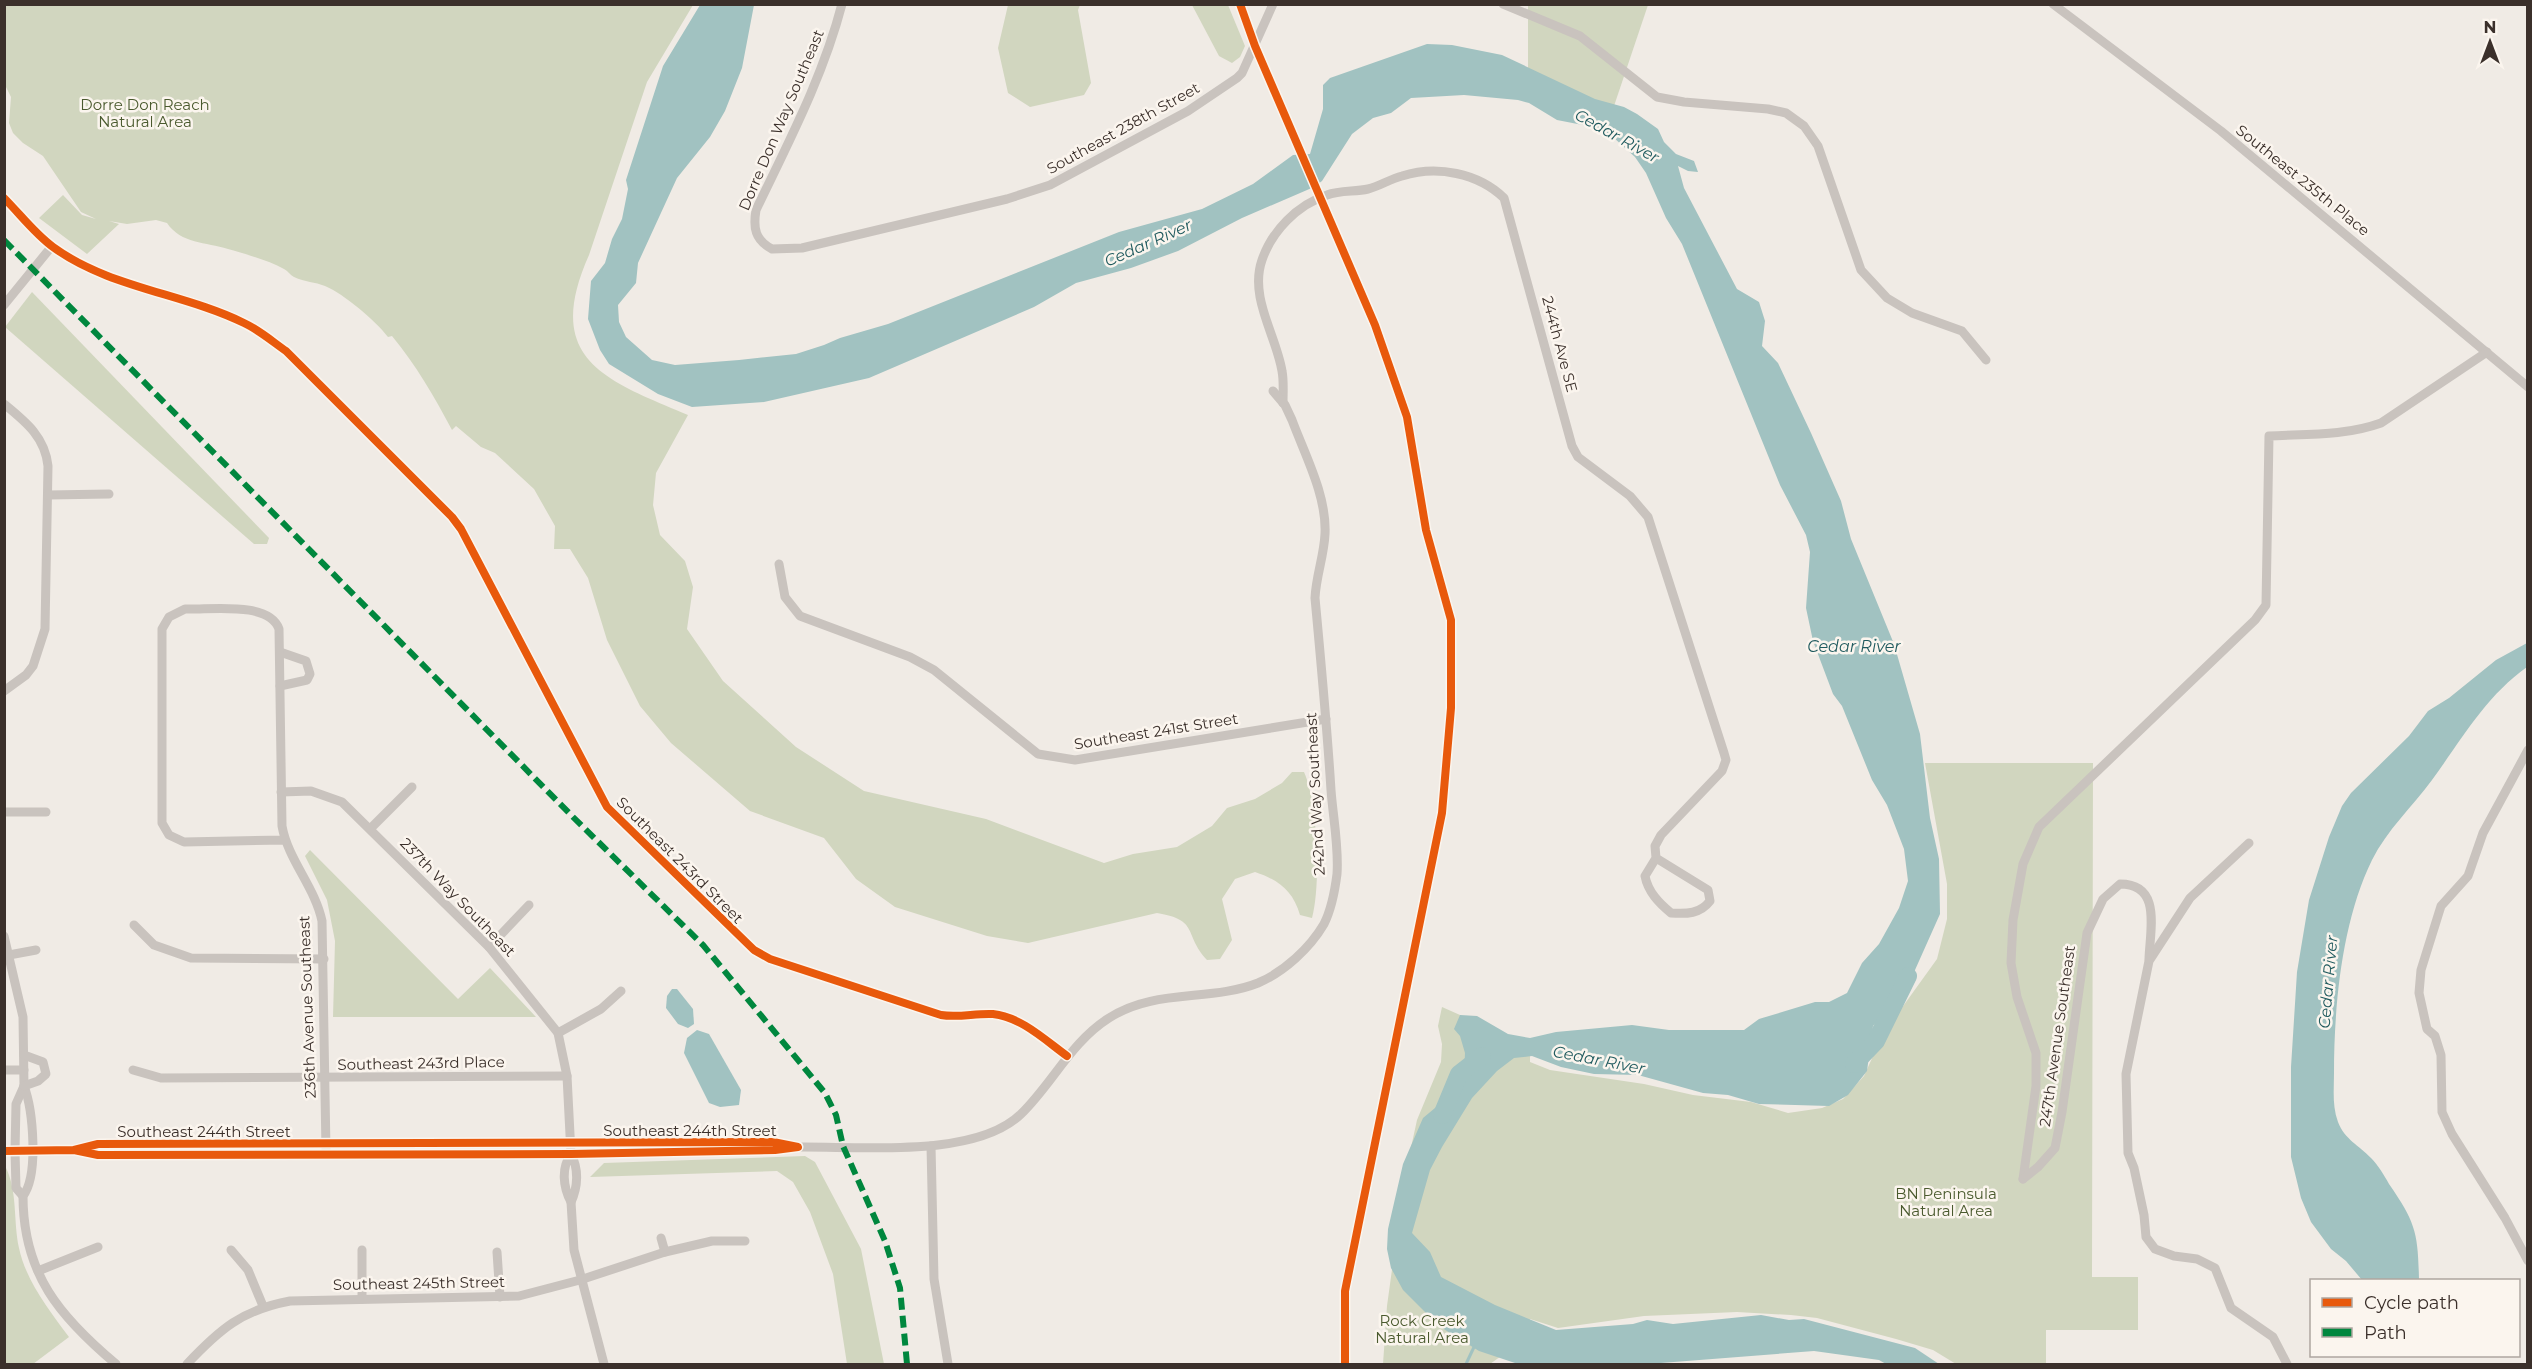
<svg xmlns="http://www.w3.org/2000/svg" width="2532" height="1369" viewBox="0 0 2532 1369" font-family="Montserrat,sans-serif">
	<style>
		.green { fill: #d1d6bf }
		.water { fill: #a1c2c1 }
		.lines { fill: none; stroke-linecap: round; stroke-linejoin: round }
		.stream { stroke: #a1c2c1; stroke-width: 3 }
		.river { stroke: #a1c2c1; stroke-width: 18 }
		.street { stroke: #c9c3be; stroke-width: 9 }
		.quiet { stroke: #00873e; stroke-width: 6; stroke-dasharray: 12 6; stroke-linecap: butt }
		.cycleway-casing { stroke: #fbf5ee; stroke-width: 11 }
		.cycleway { stroke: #e8590c; stroke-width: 8 }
		.labels { text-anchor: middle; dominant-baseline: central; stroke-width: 5; stroke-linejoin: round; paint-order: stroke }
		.park-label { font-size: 15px; fill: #4a5a2e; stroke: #fbf5ee }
		.street-label { font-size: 15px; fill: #3b302b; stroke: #fbf5ee }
		.water-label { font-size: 16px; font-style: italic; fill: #1f5a5e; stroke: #fbf5ee }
	</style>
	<rect width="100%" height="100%" fill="#f0ebe5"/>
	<g class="green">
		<path d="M4,5H693L647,82L589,255C542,360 606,380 688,415L656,473L653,505L660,535L685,561L693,587L687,629L723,681L796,747L864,791L986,819L1104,863L1133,854L1177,847L1212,826L1227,808L1255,799L1282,783L1292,772H1304C1318,803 1321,885 1312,918L1300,915C1293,891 1279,880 1255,872L1235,879L1222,899L1232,940L1220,959L1207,960C1183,934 1200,920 1157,913L1028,943L987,936L895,907L856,879L824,838L750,811L671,743L640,706L607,640L588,578L570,549H554L555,526L534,489L495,453L481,447L456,426L452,430C434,396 416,365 392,336L388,337C376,321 344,294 325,286C315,282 305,282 294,277C290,275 288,271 284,269C268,260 245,254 228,249C206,242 181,244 167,223L156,220L127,224L109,221L119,224L87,254L39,218L63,195L82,215L96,219L81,212L43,156L23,143L13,133L9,123L11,97L5,85Z"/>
		<path d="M1008,5H1080L1078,10L1091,83L1084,95L1030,107L1008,93L998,48Z"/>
		<path d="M1192,5H1228L1245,46L1240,57L1232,63L1219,56Z"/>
		<path d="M1528,5H1648L1614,106L1595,101L1528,69Z"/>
		<path d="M32,292L269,538L267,544H254L5,327Z"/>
		<path d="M1925,763H2093L2092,1277H2138V1330H2046V1364H1956L1933,1350L1896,1339L1817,1318L1791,1315L1737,1312L1644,1316L1558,1328L1530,1319L1529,1336L1490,1364H1383L1387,1306L1405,1175L1417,1120L1441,1062L1442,1044L1438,1026L1442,1007L1530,1046V1062L1550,1070L1644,1084L1693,1095L1751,1102L1788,1113L1822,1108L1843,1099L1864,1076L1883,1034L1937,959L1947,919V884Z"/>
		<path d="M310,850L458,999L490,968L536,1017H333L335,941L327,900L305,856Z"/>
		<path d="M805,1156L815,1162L861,1249L884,1364H847L833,1274L810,1212L793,1182L777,1171L590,1177L604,1163Z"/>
		<path d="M5,1166C18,1190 13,1221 19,1248C26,1281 49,1310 69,1337L33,1364H5Z"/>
	</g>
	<g class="water">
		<path d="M700,5H754L742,68L725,111L710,137L677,178L638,263L636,283L618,305L619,322L626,337L652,360L675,365L739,360L796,354L824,345L840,338L888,324L1119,232L1202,209L1253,184L1293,155L1310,154L1323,109V85L1330,78L1427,44L1452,45L1502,55L1595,99L1624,107L1637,114L1658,129L1664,142L1676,154L1694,161L1698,172L1688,171L1678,166L1684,188L1737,289L1759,302L1765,321L1762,346L1778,363L1811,433L1841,501L1851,539L1894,644L1920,734L1930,818L1939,859L1940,914L1915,970L1899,996L1873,1026L1867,1071L1848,1095L1829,1106L1759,1104L1728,1095L1703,1093L1638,1075L1594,1074L1561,1067L1532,1056L1514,1058L1497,1071L1472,1098L1442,1147L1430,1170L1412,1233L1430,1252L1441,1277L1495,1305L1556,1330L1633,1324L1647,1320L1673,1324L1761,1315L1789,1320L1804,1319L1915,1348L1939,1364H1886L1879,1360L1814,1351L1648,1364H1518L1479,1351L1439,1326L1403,1290L1391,1268L1387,1249L1388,1229L1403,1164L1423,1118L1447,1098L1464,1076L1465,1053L1460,1036L1454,1029L1460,1015L1477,1016L1508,1034L1530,1038L1556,1032L1632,1025L1669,1030H1744L1759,1019L1815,1002H1829L1847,993L1862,963L1879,944L1899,908L1908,881L1904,849L1887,805L1872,780L1842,706L1833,694L1813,641L1806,608L1810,552L1806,535L1780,485L1682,244L1666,218L1646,173L1635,157L1613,137L1593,127L1557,120L1529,103L1518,100L1464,95L1411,98L1391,113L1373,118L1352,134L1322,181L1314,187L1242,218L1178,251L1131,268L1076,283L1034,307L869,378L764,402L692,407L658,394L609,364L600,350L588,319L591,281L605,263L612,239L622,219L628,189L626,180L663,66Z"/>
		<path d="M2527,643V667C2485,697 2462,739 2432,780C2412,807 2387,830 2372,860C2342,921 2334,1005 2334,1073C2334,1089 2332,1106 2338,1122C2345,1140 2359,1145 2371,1158C2378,1165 2384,1175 2389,1184C2416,1223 2418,1233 2419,1280H2362L2346,1261L2331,1249L2311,1222L2301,1198L2291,1157V1067L2297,972L2309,900L2329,837L2342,806L2351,793L2409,736L2428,711L2449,698L2496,660Z"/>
		<path d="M672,989H677L693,1009L694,1024L688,1028L678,1024L666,1008L667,996Z"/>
		<path d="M697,1030L709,1034L741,1090L739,1105L720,1107L709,1103L684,1053L687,1038Z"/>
	</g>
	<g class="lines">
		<path class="stream" d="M1466,1364L1474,1347"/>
		<g class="river">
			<path d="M1854,1064L1876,1041L1908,976"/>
			<path d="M1442,1115L1459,1074L1482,1056"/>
		</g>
		<g class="street">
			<path d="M842,4C823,77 788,143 756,210C753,228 755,240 772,249L802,248L1007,199L1050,185L1188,111L1237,78L1242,73L1273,4"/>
			<path d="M1503,4L1580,36L1657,97L1684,102L1768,109L1786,113L1804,126L1818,146L1861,270L1887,298L1912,313L1962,331L1986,360"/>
			<path d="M2053,4L2221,131L2528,387"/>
			<path d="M4,198C20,214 35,234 53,247C109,288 183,293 244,323C259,330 273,342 286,351L452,517L461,529L607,807L754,950L770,959L941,1015C959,1018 975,1013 993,1014C1021,1017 1045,1040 1067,1056"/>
			<path d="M4,305L52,246"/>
			<path d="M1283,403C1283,392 1284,381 1282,371C1276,335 1249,297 1262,260C1272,231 1297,205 1327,195C1340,190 1355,192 1368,189C1380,186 1390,179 1402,176C1437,165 1478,173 1504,198L1572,446L1578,457L1630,496L1648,517L1724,753L1726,760L1722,771L1661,835L1655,846L1656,858L1708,890L1710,901C1700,914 1687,914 1671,913C1659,903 1648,892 1645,876L1656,858"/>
			<path d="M4,404C26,422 45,437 48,466L45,629L33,666L26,675L4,691"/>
			<path d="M48,495L109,494"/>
			<path d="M779,564L785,597L800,616L910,657L934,670L1038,754L1075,760L1326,719"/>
			<path d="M280,652L306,661L310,674L307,680L280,686"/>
			<path d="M2528,750L2483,833L2468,876L2441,906L2421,970L2419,993L2427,1029L2435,1036L2441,1055L2442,1112L2452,1134L2505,1218L2528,1261"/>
			<path d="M281,792L311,791L342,802L489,947L558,1033L567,1076L571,1154C579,1169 578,1187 571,1202C563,1187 561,1168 571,1154"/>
			<path d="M4,812H46"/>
			<path d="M371,828L412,787"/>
			<path d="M285,840L184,842L169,835L162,823V629L169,617L185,609C211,610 269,601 279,629L282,826C288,860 315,887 322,921L326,1150"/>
			<path d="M2249,843L2190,898L2149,961L2126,1074L2128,1153L2134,1168L2144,1215L2146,1237L2155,1249L2174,1256L2197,1259L2215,1268L2231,1308L2273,1337L2287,1364"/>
			<path d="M134,925L154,945L191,958L324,959"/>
			<path d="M4,936L23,1017L24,1086L16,1104L15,1151L16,1188L23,1196"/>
			<path d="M489,947L529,905"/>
			<path d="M9,955L36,950"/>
			<path d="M558,1033L601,1009L621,991"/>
			<path d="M4,1070H24"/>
			<path d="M133,1070L161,1078L567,1076"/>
			<path d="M24,1086C33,1110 39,1175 23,1196C23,1274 60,1317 116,1364"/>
			<path d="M24,1086L38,1081L46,1074L43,1062L24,1055"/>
			<path d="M931,1146L934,1279L948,1364"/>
			<path d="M798,1147C858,1146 975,1159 1021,1114C1052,1084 1071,1042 1109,1018C1155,988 1210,1002 1258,983C1284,972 1310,948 1324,924C1331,910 1335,890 1337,874C1339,847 1333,817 1331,790C1327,726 1321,662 1315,598C1316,576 1324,556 1325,534C1327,496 1305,455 1292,420L1285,405L1273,391"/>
			<path d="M4,1151L74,1150L98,1155L571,1154L775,1150L798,1147L773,1142L98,1144L74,1150"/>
			<path d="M2023,1179L2036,1086V1053L2017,997L2011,963L2013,920L2023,864L2039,827L2255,620L2266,605L2269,436C2307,434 2345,436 2381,423L2487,352"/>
			<path d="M2023,1179L2038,1167L2055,1148L2062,1112L2087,933L2103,899L2120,884C2162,884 2150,929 2149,959"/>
			<path d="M571,1202L574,1250L604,1364"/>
			<path d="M661,1238L665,1252"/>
			<path d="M231,1250L248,1270L263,1306"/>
			<path d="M362,1250V1299"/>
			<path d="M497,1252L500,1297"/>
			<path d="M38,1271L98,1247"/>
			<path d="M187,1364C220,1329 242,1310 290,1301L519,1296L580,1280L665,1252L712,1241H745"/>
		</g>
		<path class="quiet" d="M4,240L573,817L703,945L825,1093L836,1115L843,1146L885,1241L900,1288L907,1364"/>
		<defs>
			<g id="cycleway">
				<path d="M1240,4L1255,46L1375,325L1407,417L1426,530L1451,620V708L1442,813L1345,1291V1364"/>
				<path d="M4,198C20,214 35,234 53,247C109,288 183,293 244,323C259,330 273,342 286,351L452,517L461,529L607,807L754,950L770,959L941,1015C959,1018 975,1013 993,1014C1021,1017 1045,1040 1067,1056"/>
				<path d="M4,1151L74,1150L98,1155L571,1154L775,1150L798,1147L773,1142L98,1144L74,1150"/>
			</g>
		</defs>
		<use href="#cycleway" class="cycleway-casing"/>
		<use href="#cycleway" class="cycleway"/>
	</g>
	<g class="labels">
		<g class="park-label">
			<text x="145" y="104">Dorre Don Reach<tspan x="145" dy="17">Natural Area</tspan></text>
			<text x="1946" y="1193">BN Peninsula<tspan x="1946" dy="17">Natural Area</tspan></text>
			<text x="1422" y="1320">Rock Creek<tspan x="1422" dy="17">Natural Area</tspan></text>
		</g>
		<g class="street-label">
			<text transform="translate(781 120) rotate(-67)">Dorre Don Way Southeast</text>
			<text transform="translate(1123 128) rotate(-29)">Southeast 238th Street</text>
			<text transform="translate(2303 180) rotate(39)">Southeast 235th Place</text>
			<text transform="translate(1560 344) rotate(75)">244th Ave SE</text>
			<text transform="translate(1156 731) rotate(-9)">Southeast 241st Street</text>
			<text transform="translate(1315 794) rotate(-93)">242nd Way Southeast</text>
			<text transform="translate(680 860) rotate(45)">Southeast 243rd Street</text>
			<text transform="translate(458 897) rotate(46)">237th Way Southeast</text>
			<text transform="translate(307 1007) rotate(-92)">236th Avenue Southeast</text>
			<text transform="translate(2057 1036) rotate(-82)">247th Avenue Southeast</text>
			<text transform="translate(421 1063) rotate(-1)">Southeast 243rd Place</text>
			<text x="690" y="1130">Southeast 244th Street</text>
			<text x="204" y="1131">Southeast 244th Street</text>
			<text transform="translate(419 1283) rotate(-1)">Southeast 245th Street</text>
		</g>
		<g class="water-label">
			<text transform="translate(1617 136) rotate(29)">Cedar River</text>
			<text transform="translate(1148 243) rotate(-24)">Cedar River</text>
			<text x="1854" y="646">Cedar River</text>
			<text transform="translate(2328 982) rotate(-85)">Cedar River</text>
			<text transform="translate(1599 1060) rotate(11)">Cedar River</text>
		</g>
	</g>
	<rect width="2532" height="1369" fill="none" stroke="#3b302b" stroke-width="12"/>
	<rect x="2310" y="1279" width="210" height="78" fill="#fbf5ee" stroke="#aea6a0" stroke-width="1.5"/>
	<rect x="2322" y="1298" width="30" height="9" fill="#e8590c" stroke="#aea6a0" stroke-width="1.5"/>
	<text x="2364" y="1309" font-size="18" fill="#3b302b">Cycle path</text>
	<rect x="2322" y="1328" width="30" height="9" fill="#00873e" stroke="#aea6a0" stroke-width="1.5"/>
	<text x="2364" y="1339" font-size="18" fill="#3b302b">Path</text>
	<g transform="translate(2490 42)" stroke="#fbf5ee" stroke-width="4.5" paint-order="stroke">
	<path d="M0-4.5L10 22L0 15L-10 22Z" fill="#3b302b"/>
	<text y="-9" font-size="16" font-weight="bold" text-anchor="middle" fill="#3b302b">N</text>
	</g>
</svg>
